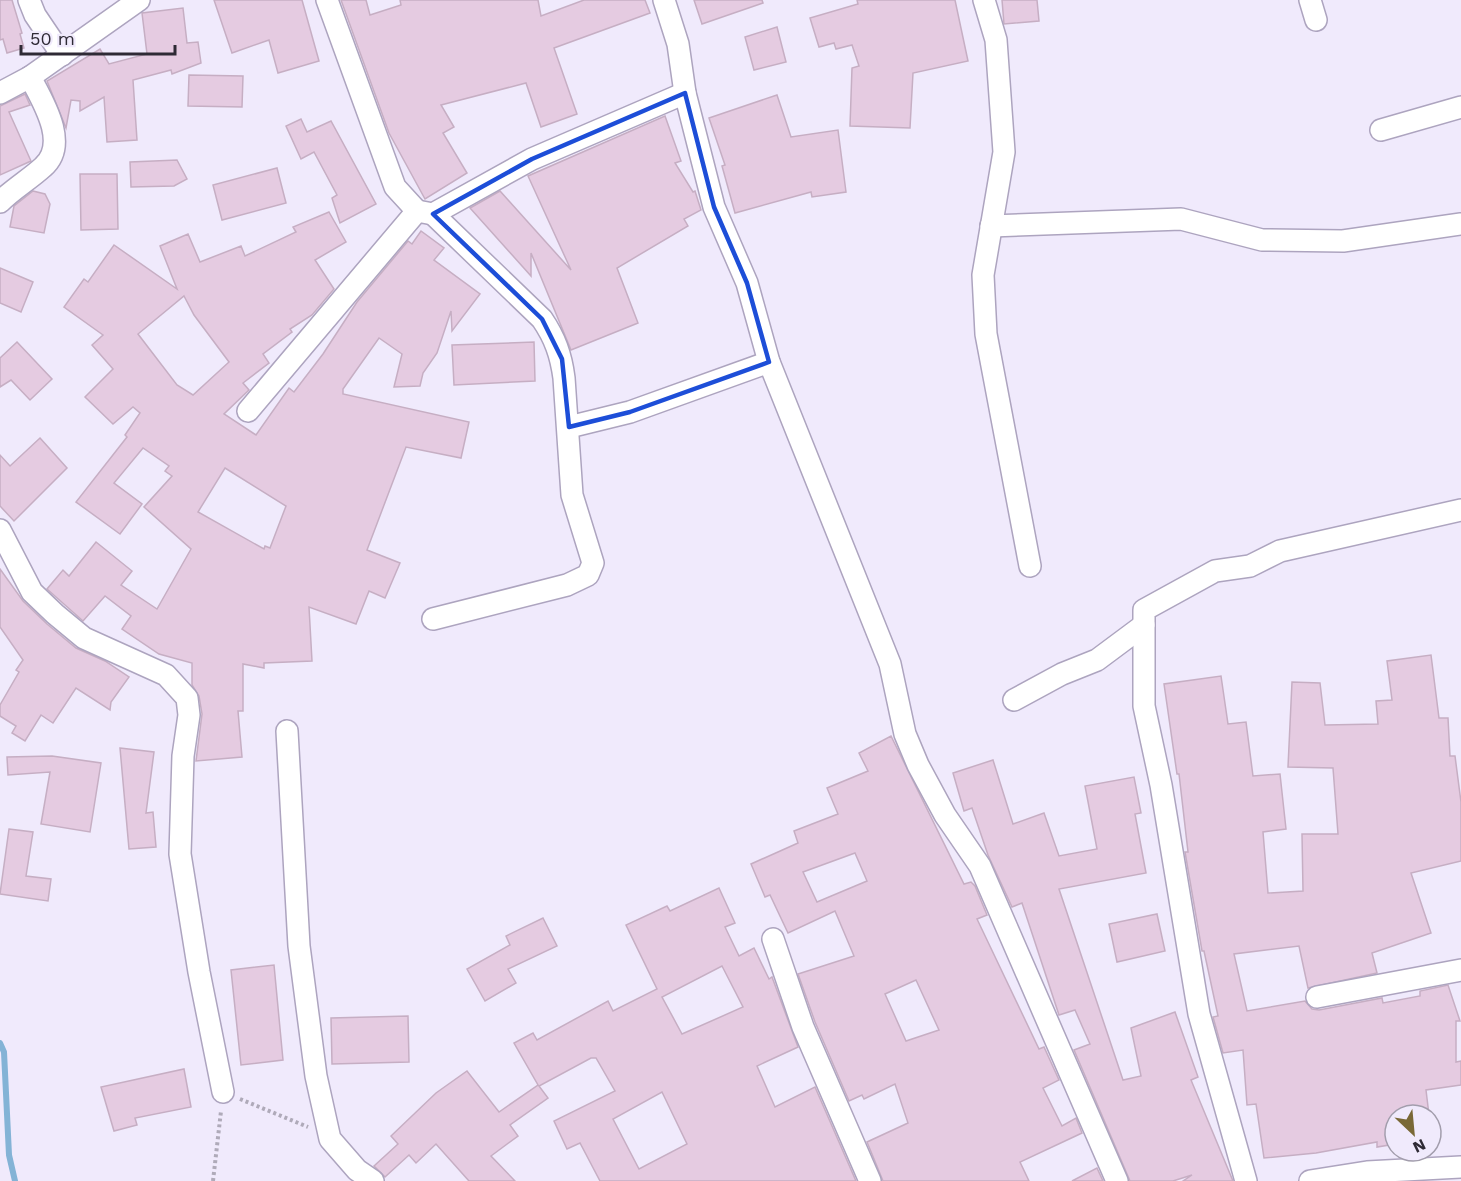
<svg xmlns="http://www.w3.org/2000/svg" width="1461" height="1181" viewBox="0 0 1461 1181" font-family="'Work Sans',sans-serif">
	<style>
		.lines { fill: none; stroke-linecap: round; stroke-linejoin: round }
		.stream { stroke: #84b3d6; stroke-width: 6 }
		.building { fill: #e5cbe1; stroke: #c6aec3; stroke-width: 1.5; fill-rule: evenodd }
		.minor-casing { stroke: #ada4bf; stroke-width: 24 }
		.path { stroke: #afaab9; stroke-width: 4; stroke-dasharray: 3 3; stroke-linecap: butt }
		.minor { stroke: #fff; stroke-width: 21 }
		.marked { fill: none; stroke: #1d4ed8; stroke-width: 4.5; stroke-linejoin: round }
	</style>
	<rect width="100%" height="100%" fill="#f0eafc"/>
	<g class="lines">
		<path class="stream" d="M0,1043L4,1052L9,1155L15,1181"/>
	</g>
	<g class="building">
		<path d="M0,0H12L22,33L20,34L24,48L7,53L3,39L0,40Z"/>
		<path d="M214,0H302L319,61L278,73L269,40L232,53Z"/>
		<path d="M341,0H366L370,15L401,5L400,0H538L541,16L584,0H645L650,13L554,48L577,114L541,127L526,83L441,105L454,127L443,133L467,173L425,199L389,133Z"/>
		<path d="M694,0H762L763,3L702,24Z"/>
		<path d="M857,0H955L968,61L913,73L910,128L850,126L852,68L859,66L852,45L836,49L834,43L819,47L810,18L858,4Z"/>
		<path d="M1002,0H1037L1039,21L1004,24Z"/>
		<path d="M183,8L187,43L198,42L201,63L172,74L171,70L133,80L137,140L107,142L104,97L80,111V101L71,100L66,128L47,81L100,49L109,64L147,54L142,13Z"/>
		<path d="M777,27L786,62L754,70L745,37Z"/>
		<path d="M189,75L243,76L242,107L188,106Z"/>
		<path d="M25,94L30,105L9,112L31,161L0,175V106Z"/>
		<path d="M777,95L791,137L838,130L846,192L812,197L811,192L735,213L722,166L725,165L709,118Z"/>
		<path d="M665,116L681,161L675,163L693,192L695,191L701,210L684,219L688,226L617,268L638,323L571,350L531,253V276L470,208L500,191L571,270L528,176Z"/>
		<path d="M301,119L307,132L331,121L376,204L340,223L332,198L337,195L314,152L301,159L286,126Z"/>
		<path d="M177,160L187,179L174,186L131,187L130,162Z"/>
		<path d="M277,168L286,203L222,220L213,185Z"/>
		<path d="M80,174H117L118,229L81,230Z"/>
		<path d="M33,191L45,194L50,204L44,233L10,227L14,206Z"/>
		<path d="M329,212L346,242L315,260L334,289L312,315L290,329L292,332L263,354L269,363L243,383L249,390L224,414L256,435L289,388L294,392L323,354L357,302L408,241L412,244L421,231L444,248L434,260L480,294L452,331L451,311L437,353L423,373L420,386L394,387L402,354L379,338L343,389V394L469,422L461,458L406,447L367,550L400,563L385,598L369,591L356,624L309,607L312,661L264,663V668L243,664V711H238L242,757L196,761L202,714L199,696L192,685V663L159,654L122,629L131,616L105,596L83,621L47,589L63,570L69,576L96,542L132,571L121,585L157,609L191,549L144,507L172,476L165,471L169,466L143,448L114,483L142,504L120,534L76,502L127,437L125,435L140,413L133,407L113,424L85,397L113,369L92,345L103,335L64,307L84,279L88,282L114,245L177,289L160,246L188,234L200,262L241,246L245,256L296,232L293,227ZM184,296L194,315L229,362L193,395L177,385L138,334ZM225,468L286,506L270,548L265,546L264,549L198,512Z"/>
		<path d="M0,268L33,282L21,312L0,303Z"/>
		<path d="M17,342L52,379L30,400L11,380L0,387V358Z"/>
		<path d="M534,342L535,381L454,385L452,345Z"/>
		<path d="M40,438L67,468L14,521L0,506V455L10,466Z"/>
		<path d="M0,569L23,601L47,624L76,648L105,661L129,677L111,702L110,710L76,688L53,723L41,715L25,741L12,733L16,726L0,716V705L19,672L16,670L23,660L0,627Z"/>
		<path d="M1431,655L1439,718H1448L1450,756H1455L1461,802V861L1411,873L1431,933L1372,953L1377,973L1308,988L1299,946L1234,954L1247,1011L1305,1001L1312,1009L1319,1010L1382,998L1383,1003L1420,996V991L1448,985L1460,1021H1456V1062L1461,1061V1085L1426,1090L1429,1115H1395V1144L1377,1147V1142L1316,1153L1264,1158L1256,1104L1247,1105L1243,1050L1223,1053L1213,1017L1218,1016L1204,951H1202L1185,852H1188L1179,774H1177L1164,684L1221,676L1228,724L1246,722L1253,776L1280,774L1286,829L1263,832L1268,893L1303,891L1302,834H1338L1333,768L1288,767L1292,682L1320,683L1325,725L1378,724L1376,701L1392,700L1387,661Z"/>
		<path d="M891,736L964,884L971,882L975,886L987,915L977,919L1039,1049L1044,1047L1059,1080L1043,1088L1062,1126L1076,1118L1082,1133L1020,1162L1029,1181H883L867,1142L908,1123L895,1084L864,1099L862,1095L849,1101L815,1022L798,974L854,956L835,911L788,933L770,895L765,897L751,864L798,843L794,831L838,814L827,788L868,771L859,753ZM855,853L867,881L817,902L803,872ZM916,980L939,1030L906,1041L885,994Z"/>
		<path d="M120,748L154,752L146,813L153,812L156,847L129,849Z"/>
		<path d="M52,756L101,763L90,832L41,824L50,772L8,775L7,757Z"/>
		<path d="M993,760L1013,824L1044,813L1059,856L1097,849L1085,786L1134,777L1141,813L1135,814L1146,873L1059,889L1123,1080L1141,1076L1131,1028L1175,1012L1198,1077L1191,1080L1233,1181H1183L1192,1175L1173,1181H1130L1074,1050L1090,1044L1075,1010L1059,1015L1022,903L1012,907L988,855L972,808L964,811L953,773Z"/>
		<path d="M9,829L33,832L26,876L51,879L48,901L0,894Z"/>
		<path d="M719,888L735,923L725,927L739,956L754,948L769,979L772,977L798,1047L757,1066L775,1107L815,1087L856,1181H600L580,1143L567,1149L554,1121L615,1091L596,1058H591L539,1086L548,1098L510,1125L518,1136L491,1156L515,1181H469L436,1144L416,1163L409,1155L385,1177L374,1166L398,1144L391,1136L436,1093L467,1071L499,1112L538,1085L514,1043L533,1033L537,1040L608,1001L613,1011L657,989L626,925L667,906L670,911ZM722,966L743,1007L682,1034L662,997ZM662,1092L687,1144L639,1169L613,1119Z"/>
		<path d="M1157,914L1165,951L1117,962L1109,924Z"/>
		<path d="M543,918L557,946L508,969L516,983L485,1001L467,969L510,945L506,936Z"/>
		<path d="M274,965L283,1060L241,1065L231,970Z"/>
		<path d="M408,1016L409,1062L332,1064L331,1018Z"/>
		<path d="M184,1069L191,1107L135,1118L137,1125L114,1131L101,1087Z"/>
		<path d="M1097,1168L1103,1181H1072Z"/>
	</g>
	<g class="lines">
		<defs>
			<g id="minor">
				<path d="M29,0L35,15L62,55"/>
				<path d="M327,0L395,187L417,211"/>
				<path d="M664,0L678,44L685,93L714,207L747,283L769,362L890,664L905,734L918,765L945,815L980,866L1117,1181"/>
				<path d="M984,0L996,40L1004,152L983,275L986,334L1030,566"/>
				<path d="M1310,0L1316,20"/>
				<path d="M0,93L30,77L139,0"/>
				<path d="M1381,130L1461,107"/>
				<path d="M0,202C13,189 30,179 43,167C70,144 42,100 30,77"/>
				<path d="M433,214L542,319C555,338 561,355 564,378L572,495L593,563L588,575L567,585L433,619"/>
				<path d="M991,226L1181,219L1262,240L1343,241L1461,224"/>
				<path d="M248,411L417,211L433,214L532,159L685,93"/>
				<path d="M569,427L630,412L769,362"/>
				<path d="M0,530L32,592L55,614L84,638L166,675L187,698L189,715L183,756L180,854L199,972L223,1092"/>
				<path d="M1014,700L1062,674L1097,660L1144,625"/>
				<path d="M287,731L299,946L316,1076L330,1139L357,1170L373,1181"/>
				<path d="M773,939L803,1027L870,1181"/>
				<path d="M1317,997L1461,970"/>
				<path d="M1246,1181L1199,1014L1161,785L1144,706V610L1215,571L1250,566L1280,551L1461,510"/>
				<path d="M1310,1181L1367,1172L1461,1167"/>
			</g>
		</defs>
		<use href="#minor" class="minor-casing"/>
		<g class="path">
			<path d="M240,1099L308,1127"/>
			<path d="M213,1181L221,1111"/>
		</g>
		<use href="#minor" class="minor"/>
	</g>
	<path class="marked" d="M685,93L714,207L747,283L769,362L630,412L569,427L562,359L542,319L433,214L532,159Z"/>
	<g transform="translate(1413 1133) rotate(154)"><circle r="28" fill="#f0eafc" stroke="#a29dac" stroke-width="1.5"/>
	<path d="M0-4.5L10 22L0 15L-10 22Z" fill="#796836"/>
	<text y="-9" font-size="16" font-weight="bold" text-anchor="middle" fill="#2e2a35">N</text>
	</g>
	<path d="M21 45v9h154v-9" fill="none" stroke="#2e2a35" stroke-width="3"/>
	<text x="30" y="45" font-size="18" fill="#2e2a35" stroke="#f0eafc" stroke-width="4.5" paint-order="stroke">50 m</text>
</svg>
